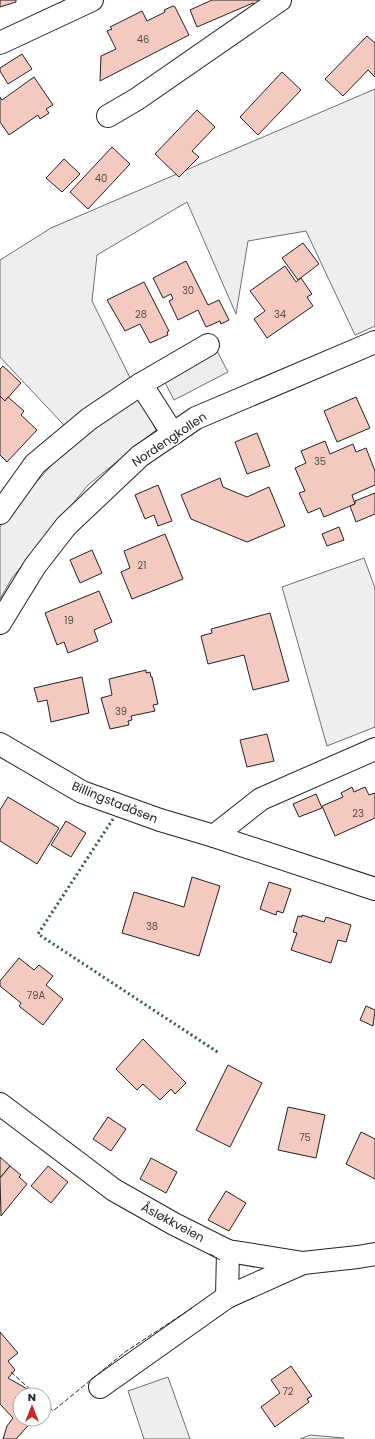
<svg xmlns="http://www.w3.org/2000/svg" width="375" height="1439" viewBox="0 0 375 1439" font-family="Poppins,sans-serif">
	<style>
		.green { fill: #eee; stroke: #6f6f6f }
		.parking { fill: #ededed; stroke: #6f6f6f }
		.building { fill: #f3c9c0; stroke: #222 }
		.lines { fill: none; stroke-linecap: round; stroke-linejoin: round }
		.minor-casing { stroke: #222; stroke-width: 24 }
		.minor { stroke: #fff; stroke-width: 22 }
		.hedge { stroke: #2f5e38; stroke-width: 3; stroke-dasharray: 2 3; stroke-linecap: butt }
		.fence { stroke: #222; stroke-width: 1; stroke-dasharray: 5 2; stroke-linecap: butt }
		.labels { text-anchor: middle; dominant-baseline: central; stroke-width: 3; stroke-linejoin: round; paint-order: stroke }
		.number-label { font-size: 10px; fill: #564c4a }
		.street-label { font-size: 12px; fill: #222; stroke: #fff }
	</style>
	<rect width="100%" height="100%" fill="#fff"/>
	<g class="green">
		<path d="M375,89V326L355,335L306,231L248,241L236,314L187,202L97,255L92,301L156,430L88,485L12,578L0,599V527L12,509L76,438L0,357V260L51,228Z"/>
		<path d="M364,558L375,588V727L327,746L282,587Z"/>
		<path d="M168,1377L190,1439H144L128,1391Z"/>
		<path d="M310,1435L344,1438V1439H300Z"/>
	</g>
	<path class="parking" d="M216,349L228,372L174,400L162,377Z"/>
	<g class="building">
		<path d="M0,0H16V2L0,7Z"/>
		<path d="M212,0H264L255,6L253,3L197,27L190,10Z"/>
		<path d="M173,6L175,7L189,35L100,81L101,56L116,49L107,31L112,29L110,27L142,11L147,21L165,12L164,10Z"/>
		<path d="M367,36L375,43V77L368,70L343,96L325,79Z"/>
		<path d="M22,54L32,69L8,84L0,71V68Z"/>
		<path d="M282,72L301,90L258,135L240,117Z"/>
		<path d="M34,77L53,105L46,109L49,113L40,119L38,115L9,135L0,122V97L2,100Z"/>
		<path d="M197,110L215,127L192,151L199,157L179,177L155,154Z"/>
		<path d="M112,147L130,164L88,209L70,192Z"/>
		<path d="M64,159L80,174L62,192L46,178Z"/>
		<path d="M303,243L319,264L298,280L282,258Z"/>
		<path d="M186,261L208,305L219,300L229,320L221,324L220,321L206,327L198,310L178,320L169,301L173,299L171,294L163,298L153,278Z"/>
		<path d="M285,266L296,282L301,278L312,294L307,297L313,306L267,338L254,319L265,311L250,291Z"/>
		<path d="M144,282L169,331L167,332L168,335L150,343L140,324L125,331L107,300Z"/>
		<path d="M3,366L21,383L5,401L0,396V369Z"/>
		<path d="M0,396L5,401L8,397L24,411L21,415L37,430L7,462L0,455Z"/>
		<path d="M356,397L370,428L337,442L324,411Z"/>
		<path d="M257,433L270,466L247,474L235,442Z"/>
		<path d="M325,441L330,454L353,444L356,452L366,448L375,471V485L352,495L355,504L324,517L320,508L308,513L299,493L305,491L295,468L306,463L301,451Z"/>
		<path d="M220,478L223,487L247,497L269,487L285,526L247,542L191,519L181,495Z"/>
		<path d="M158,485L172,521L158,526L154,515L145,519L135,495Z"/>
		<path d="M375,493V514L356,522L350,506L355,504V501Z"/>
		<path d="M339,527L344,540L327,546L322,534Z"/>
		<path d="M165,534L183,579L132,599L121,572L130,568L124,551Z"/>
		<path d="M92,550L102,573L80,583L70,560Z"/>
		<path d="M99,591L112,622L94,630L98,641L68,653L64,642L57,645L45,613Z"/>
		<path d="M270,613L289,681L253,690L244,655L208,664L201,636L212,633L211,629Z"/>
		<path d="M146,670V673L150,672L151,677H152L158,704L153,705L155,711L131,716L132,720L128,721L129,725L110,729L101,698L112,695L109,679Z"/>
		<path d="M82,677L89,713L51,722L47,700L38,702L34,688Z"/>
		<path d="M267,734L274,761L247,767L240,740Z"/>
		<path d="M352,787L354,792L365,787L369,795L375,793V818L335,836L322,806L343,797L341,793Z"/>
		<path d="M316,794L322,808L299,817L293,804Z"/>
		<path d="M8,797L59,828L37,864L0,841V810Z"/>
		<path d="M66,821L86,833L71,857L51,845Z"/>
		<path d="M192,877L220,886L199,956L122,933L134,892L184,907Z"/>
		<path d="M269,882L291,889L283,913L277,911L276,915L260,909Z"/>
		<path d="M302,915L324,922L326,917L351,925L346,942L338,940L331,963L291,950L297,933L293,932L298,916L302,917Z"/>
		<path d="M19,958L34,970L39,965L53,976L46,985L63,999L43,1025L19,1006L21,1003L0,986V981Z"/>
		<path d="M366,1006L375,1010L373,1026L360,1020Z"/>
		<path d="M143,1039L186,1083L175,1094L171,1089L160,1100L143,1084L137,1090L116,1069Z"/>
		<path d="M228,1065L262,1083L230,1147L196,1130Z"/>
		<path d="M288,1107L325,1115L316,1158L278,1150Z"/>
		<path d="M108,1117L126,1129L111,1151L93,1139Z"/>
		<path d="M361,1132L375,1139V1179L346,1164Z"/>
		<path d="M0,1157L10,1166L0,1178Z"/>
		<path d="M151,1158L177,1172L166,1193L140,1179Z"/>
		<path d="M10,1166L21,1175L19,1177L27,1184L1,1216L0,1178Z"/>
		<path d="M48,1166L68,1182L51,1203L31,1186Z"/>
		<path d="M226,1191L246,1203L229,1231L208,1220Z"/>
		<path d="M0,1332L18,1353L8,1361L15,1370L8,1378L38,1395H20V1419H34L16,1439H3L7,1426L13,1418L0,1404Z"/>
		<path d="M291,1366L312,1396L307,1399L309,1402L275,1427L261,1407L280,1393L271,1380Z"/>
	</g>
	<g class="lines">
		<defs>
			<g id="minor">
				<path d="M0,43L92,0"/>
				<path d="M108,116L137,99L280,0"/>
				<path d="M141,384L208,345"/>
				<path d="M0,513L35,464L89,419L141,384L173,434"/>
				<path d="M0,623L35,566L66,526L140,456L196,418L375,342"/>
				<path d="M0,744L82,792L160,820L214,836L375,889"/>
				<path d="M214,836L261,799L375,749"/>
				<path d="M0,1104L114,1190L174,1224L228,1251L303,1263L358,1257L375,1254"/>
				<path d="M227,1297L228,1251"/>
				<path d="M100,1387L227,1297L303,1263"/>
			</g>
		</defs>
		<use href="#minor" class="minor-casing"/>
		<use href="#minor" class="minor"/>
		<path class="hedge" d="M113,819L38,934L219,1053"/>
		<g class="fence">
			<path d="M210,1254L220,1260"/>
			<path d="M11,1372L33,1392"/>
			<path d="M44,1402L53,1411L125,1352L192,1308"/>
		</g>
	</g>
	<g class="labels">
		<g class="number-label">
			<text x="143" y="39">46</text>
			<text x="101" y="178">40</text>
			<text x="188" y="290">30</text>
			<text x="141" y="314">28</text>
			<text x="280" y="314">34</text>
			<text x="320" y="461">35</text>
			<text x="142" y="565">21</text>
			<text x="69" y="620">19</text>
			<text x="121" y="711">39</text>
			<text x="358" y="813">23</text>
			<text x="152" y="926">38</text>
			<text x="36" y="995">79A</text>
			<text x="305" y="1137">75</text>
			<text x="288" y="1391">72</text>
		</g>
		<g class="street-label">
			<text transform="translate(169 439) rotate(-34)">Nordengkollen</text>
			<text transform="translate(115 802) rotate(22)">Billingstadåsen</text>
			<text transform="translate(173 1222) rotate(28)">Åsløkkveien</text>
		</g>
	</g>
	<g transform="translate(32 1407)"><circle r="19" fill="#ffffff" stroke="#a7a7a7"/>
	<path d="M0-3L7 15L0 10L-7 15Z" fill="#c62828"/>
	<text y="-6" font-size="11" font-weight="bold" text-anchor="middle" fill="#222222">N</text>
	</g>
</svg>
